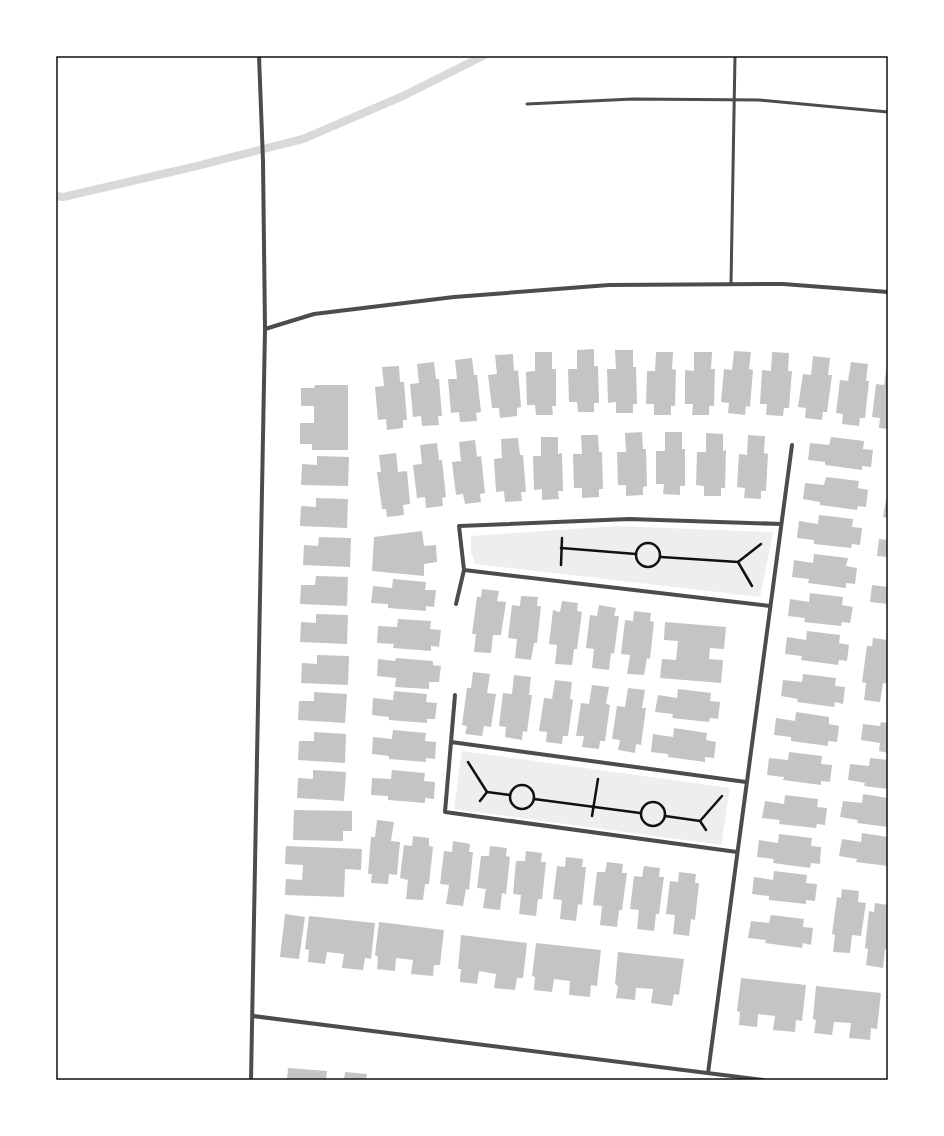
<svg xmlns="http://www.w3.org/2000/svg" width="944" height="1136" viewBox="0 0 944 1136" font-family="Lato,sans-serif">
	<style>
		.green { fill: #eee }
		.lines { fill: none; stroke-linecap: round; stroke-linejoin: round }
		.stream { stroke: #d9d9d9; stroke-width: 8 }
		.building { fill: #c4c4c4 }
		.path { stroke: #111; stroke-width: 2.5 }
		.service { stroke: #4c4c4c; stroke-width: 3 }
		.minor { stroke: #4c4c4c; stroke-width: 4 }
		.neatline { fill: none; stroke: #111; stroke-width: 1.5 }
	</style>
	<rect width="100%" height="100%" fill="#fff"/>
	<g class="green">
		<path d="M616,526L773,532L760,597L475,564L471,551V536Z"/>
		<path d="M462,751L730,788L721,845L454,809Z"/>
	</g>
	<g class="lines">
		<path class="stream" d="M56,196L63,197L197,166L303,139L403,96L483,56"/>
	</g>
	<g class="building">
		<path d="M594,349V366H598L599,403H594V412H578L577,402H569L568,369H577V350Z"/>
		<path d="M615,350H633V367H636L637,404H633V413H616V402L608,403L607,369H616Z"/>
		<path d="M734,351L751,352L749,369L753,370L750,407L746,406L745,415L728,413L729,403L721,402L724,369L732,370Z"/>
		<path d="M535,352H552V369H556V406H552L553,415H536L535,405H527L526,372L535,371Z"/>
		<path d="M656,352H673L672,369L676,370L675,406H671V415H654V404H646L647,371H655Z"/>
		<path d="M694,352H712L711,369H715L714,406H709V415H692L693,404H685V370L694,371Z"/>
		<path d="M772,352L789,353L788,371H792L789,408H784L783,416L766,415L767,404H760L762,370L771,371Z"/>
		<path d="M513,354L514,371L518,370L521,407L517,408V416L500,418L499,408H492L488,375L497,374L495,355Z"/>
		<path d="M813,356L830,358L828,375H832L827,412H823L822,420L805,418L806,408L798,407L803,374L811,375Z"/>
		<path d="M472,358L474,375H477L481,412L476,413L477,421L460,422L459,412L451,413L448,379H457L455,360Z"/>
		<path d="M434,362L436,379H439L442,416H438L439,425L422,426L421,416L413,417L410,384L419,383L417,364Z"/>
		<path d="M851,362L868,364L866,381H869L865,418H860L859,426L842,424L843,414L836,413L840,380L848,381Z"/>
		<path d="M887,364H888V429L879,428L880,418L872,417L876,384L884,385Z"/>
		<path d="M399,366L400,382H404L407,420H403V428L387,430L386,419L378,420L375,387L384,386L382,367Z"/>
		<path d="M315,385H348V450H312V444H300V423H314V406H301V388H314Z"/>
		<path d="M642,432L643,449H646L647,486L643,487V495L626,496V485H618L617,452H626L625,433Z"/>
		<path d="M665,432H682V449H685V486H680V495L663,494L664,484H656V451H665Z"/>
		<path d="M706,433L723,434V451L726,450L725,488H721V496H704V486L696,485L697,452H706Z"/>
		<path d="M581,435H598L599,452H602L603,489H599V497L582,498V488H574L573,454H582Z"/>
		<path d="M748,435L765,436L764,453L768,454L766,491H761V499L744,498L745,488L737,487L739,454L747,455Z"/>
		<path d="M541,437H558V454L562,453L563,491H558L559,499L542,500V489L534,490L533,456H541Z"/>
		<path d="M831,437L864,441L863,449L873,450L871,467L862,466V470L825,465V462L808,460L810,443L829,445Z"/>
		<path d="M518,438L520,455H523L526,492H521L522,501L505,502L504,491L496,492L494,459L502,458L501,439Z"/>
		<path d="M475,440L477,457L481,456L485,493L480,494L481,502L465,504L463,494L456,495L452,462L461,461L459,442Z"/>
		<path d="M437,443L439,460H442L446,497L442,498L443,506L426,508L425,497L417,498L413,465L422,464L420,445Z"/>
		<path d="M396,453L398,472L407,471L410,504L403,505L404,515L387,517L386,509H382L377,472H381L379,455Z"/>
		<path d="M317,456L349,457L348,486L301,485L302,464L317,465Z"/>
		<path d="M826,477L859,481L858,488L868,490L866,507L858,506L857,510L820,505V502L803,499L805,483L824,485Z"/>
		<path d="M316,498L348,499L347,528L300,526L301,506L316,507Z"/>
		<path d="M886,500H888V518L883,517Z"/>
		<path d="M819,515L853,519L852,527L862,528L860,545L852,544L851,548L814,544V540L797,538L799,521L818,524Z"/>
		<path d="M422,531L424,546L436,545L437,562L424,564V576L372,571L374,537Z"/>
		<path d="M319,537L351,538L350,567L303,565L304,545L318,546Z"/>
		<path d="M879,539L888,540V557L877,556Z"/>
		<path d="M814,554L848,558L846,566L857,568L855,584L846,583V588L808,583L809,579L792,577L794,560L813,563Z"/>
		<path d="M316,576L348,577L347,606L300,604L301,585H315Z"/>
		<path d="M393,579L426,582L425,590H436L434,607L426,606V611L388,608V604L371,603L373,586L392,588Z"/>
		<path d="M872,585L888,587V604L870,602Z"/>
		<path d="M482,589L499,591L497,601L506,602L501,635H493L491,653L474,652L476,634H472L477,597H481Z"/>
		<path d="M810,593L843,597L842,605L853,607L850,623L842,622L841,626L804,622L805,618L788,616L790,599L809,602Z"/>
		<path d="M521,596L538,597L537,606H541L537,643H534L531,660L515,658L517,639L508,638L512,605L520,606Z"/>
		<path d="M562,601L578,603L577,611L582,612L577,649H574L572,665L555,664L557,645L549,644L553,610L560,612Z"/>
		<path d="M599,605L616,608L614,616H619L614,654L611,653L609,670L592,668L594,649L586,648L590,615L597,616Z"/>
		<path d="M634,611L651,613L650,621L654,622L650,659L647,658L644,675L627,674L630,655L621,654L625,620L633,621Z"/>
		<path d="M316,614L348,615L347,644L300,642L301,622L316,623Z"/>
		<path d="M398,619L431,621L430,629L441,630L439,647L431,646V651L393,648L394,644L377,643L378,626L397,627Z"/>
		<path d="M665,622L726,627L724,649L710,648L709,659L723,660L721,683L660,678L662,659L676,660L678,641L664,640Z"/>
		<path d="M807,631L840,635L839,643L849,645L847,661L839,660L838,665L801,660L802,656L785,654L787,637L806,640Z"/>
		<path d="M873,638L888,640V684L883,683L880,702L864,700L866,683L862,682L867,646H872Z"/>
		<path d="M317,655L349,656L348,685L301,683L302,663L317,664Z"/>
		<path d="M396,658L433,661V665L441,666L439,682H429V689L395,687L396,678L377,676L378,659L395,661Z"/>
		<path d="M473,672L490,674L487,693L496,694L491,727L484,726L482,736L465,734L467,726L462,725L467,688H471Z"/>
		<path d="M803,674L836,678L835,686L845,687L843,704L835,702L834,707L797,702L798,699L781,696L783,680L802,682Z"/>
		<path d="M514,675L531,677L529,695H532L527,732L523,731L522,740L505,737L506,727L499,726L503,693L512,694Z"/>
		<path d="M555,680L572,682L570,699L573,700L568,736H563L562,744L546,742L547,732L539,731L544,698L552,699Z"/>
		<path d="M592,685L609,687L606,704L610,705L605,741H600L599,749L582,747L584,736H576L581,703L589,704Z"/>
		<path d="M628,688L645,690L642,708H646L641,745L636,744L635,753L618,750L620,740L612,739L617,706L625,707Z"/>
		<path d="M678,689L711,693L710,701L720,702L718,719L710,718L709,722L672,718L673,714L655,712L658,695L677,698Z"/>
		<path d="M394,691L427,694L426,702L437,703L435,719H427V723L389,720V717L372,715L373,698L393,700Z"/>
		<path d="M314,692L347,694L345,723L298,720L299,701H314Z"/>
		<path d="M796,712L829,717V724L839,726L837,742L828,741V746L791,741V737L774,735L776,718L795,721Z"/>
		<path d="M881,722L888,723V753L879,751L880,743L861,740L863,724L880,726Z"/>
		<path d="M674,728L707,733L706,740L716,742L714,758L705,757V762L668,757V754L651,752L653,734L673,737Z"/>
		<path d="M393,730L426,733L425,741L436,742L435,759L426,758V762L389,759V756L372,754L373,737L392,739Z"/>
		<path d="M314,732L346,734L345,763L298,760L299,741H314Z"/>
		<path d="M789,752L822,756L821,764L832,765L830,782L821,781V785L783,780L784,777L767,775L769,758L788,760Z"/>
		<path d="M870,758L888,760V789L864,786L865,783L848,780L850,764L869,766Z"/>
		<path d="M313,770L346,772L344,801L297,798L298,778L313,779Z"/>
		<path d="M392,770L425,773L424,781L435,782L434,799L425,798V803L388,800V796L371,795L372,778L391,779Z"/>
		<path d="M863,794L888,798V827L857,823L858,820L840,817L843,801L862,803Z"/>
		<path d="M785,795L818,799L817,807L827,808L825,825L817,824L816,828L779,824L780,820L762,818L765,801L784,804Z"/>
		<path d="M294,810L352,811V831H343V841L293,840Z"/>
		<path d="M377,820L394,822L391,841L400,842L397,875L389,874L388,884L371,883L372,874H368L371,837H375Z"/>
		<path d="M862,833L888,837V866L856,862L857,859L839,856L842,839L861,842Z"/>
		<path d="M779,834L812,838L811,846L821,847L820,864L811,863L810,868L773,863L774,859L757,857L759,840L778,843Z"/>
		<path d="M413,836L429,838V846L433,847L429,884H425L423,900L406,899L408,880L400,878L404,845L412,846Z"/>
		<path d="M453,841L470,844L469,852H473L469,890L466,889L463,906L446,904L449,885L440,884L444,851L452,852Z"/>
		<path d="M286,846L362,849L361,870L345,869L344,897L285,895L286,879L302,880L303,865L285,864Z"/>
		<path d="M490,846L507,848L506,856L510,857L506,894L502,893L500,910L483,908L486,889L477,888L481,856H489Z"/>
		<path d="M526,851L542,853L541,862H546L542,899H538L536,916L519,914L521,895L513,894L516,861H525Z"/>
		<path d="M566,857L583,859L582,867H586L582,905L578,904L576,921L560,919L562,900L553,899L557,866L565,867Z"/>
		<path d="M607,862L623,864L622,873H627L622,910H619L617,927L600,925L602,906L593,905L597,872H605Z"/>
		<path d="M644,866L660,868L659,877H664L659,914H656L654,931L637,929L639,910L630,909L634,876L642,877Z"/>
		<path d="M774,871L807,875L806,883L817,884L815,901L806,900V904L769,900V896L752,894L754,877L773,880Z"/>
		<path d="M679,872L696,874L695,883H699L695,920L691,919L689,936L673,934L675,915L666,914L670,881L678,882Z"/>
		<path d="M842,889L859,891L858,902L866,903L861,936L852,935L850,953L833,952L835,935L832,934L837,897L841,898Z"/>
		<path d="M875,903L888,905V949H885L883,968L866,965L868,949L865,948L869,911L874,912Z"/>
		<path d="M285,914L305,917L299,959L280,957Z"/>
		<path d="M771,915L804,919L803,927L813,928L811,945L803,943L802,948L765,943L766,940L748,938L751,921L769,923Z"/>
		<path d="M309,916L375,923L371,959L365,958L363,970L342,968L344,954L327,952L325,964L308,962L309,950L305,949Z"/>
		<path d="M379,922L444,930L440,965H434L433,976L411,974L413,960L396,958L395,971L377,969L378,957L375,955Z"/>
		<path d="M461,935L527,943L523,978H517L515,990L494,988L496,974L479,971L477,984L460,982L461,969H458Z"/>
		<path d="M536,943L601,950L597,986L591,985L590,997L569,995L570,981L554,979L552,992L534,990L535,977L532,976Z"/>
		<path d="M618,952L684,959L679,995L674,994L672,1006L651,1003L653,989L636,988L635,1000L616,998L618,986L615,984Z"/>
		<path d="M741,978L806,985L802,1021L796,1020L795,1032L773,1030L775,1016L758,1014L757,1027L739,1025L740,1012L737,1011Z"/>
		<path d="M816,986L881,993L877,1029L871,1028L870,1040L849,1038L851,1023L834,1022L832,1035L814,1033L816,1020L813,1019Z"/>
		<path d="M288,1068L327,1071L326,1080H287Z"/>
		<path d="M345,1072L367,1074L366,1080H344Z"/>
	</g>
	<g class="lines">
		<g class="path">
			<circle cx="648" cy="555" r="12"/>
			<path d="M561,548L636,554"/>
			<path d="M661,557L738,562L752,586"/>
			<path d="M738,562L761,544"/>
			<path d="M561,565L562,538"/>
			<path d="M468,762L487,792L480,801"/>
			<circle cx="522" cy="797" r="12"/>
			<path d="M487,792L510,795"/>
			<path d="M534,799L640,813"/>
			<circle cx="653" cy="814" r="12"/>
			<path d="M592,816L598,779"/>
			<path d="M665,816L700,821L706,830"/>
			<path d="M700,821L722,796"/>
		</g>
		<g class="service">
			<path d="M527,104L633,99L759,100L888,112"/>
			<path d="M731,284L735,56"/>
		</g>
		<g class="minor">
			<path d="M265,329L314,314L454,297L609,285L783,284L888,292"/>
			<path d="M456,604L464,570"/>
			<path d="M770,606L464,570L459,526L629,519L781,524"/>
			<path d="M451,742L455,695"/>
			<path d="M737,852L445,812L451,742L746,782"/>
			<path d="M253,1016L763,1080"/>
			<path d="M708,1073L792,445"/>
			<path d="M251,1080L265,329L263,161L259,56"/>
		</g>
	</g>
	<rect width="944" height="1136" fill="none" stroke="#ffffff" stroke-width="114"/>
	<rect x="57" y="57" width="830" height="1022" class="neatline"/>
</svg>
